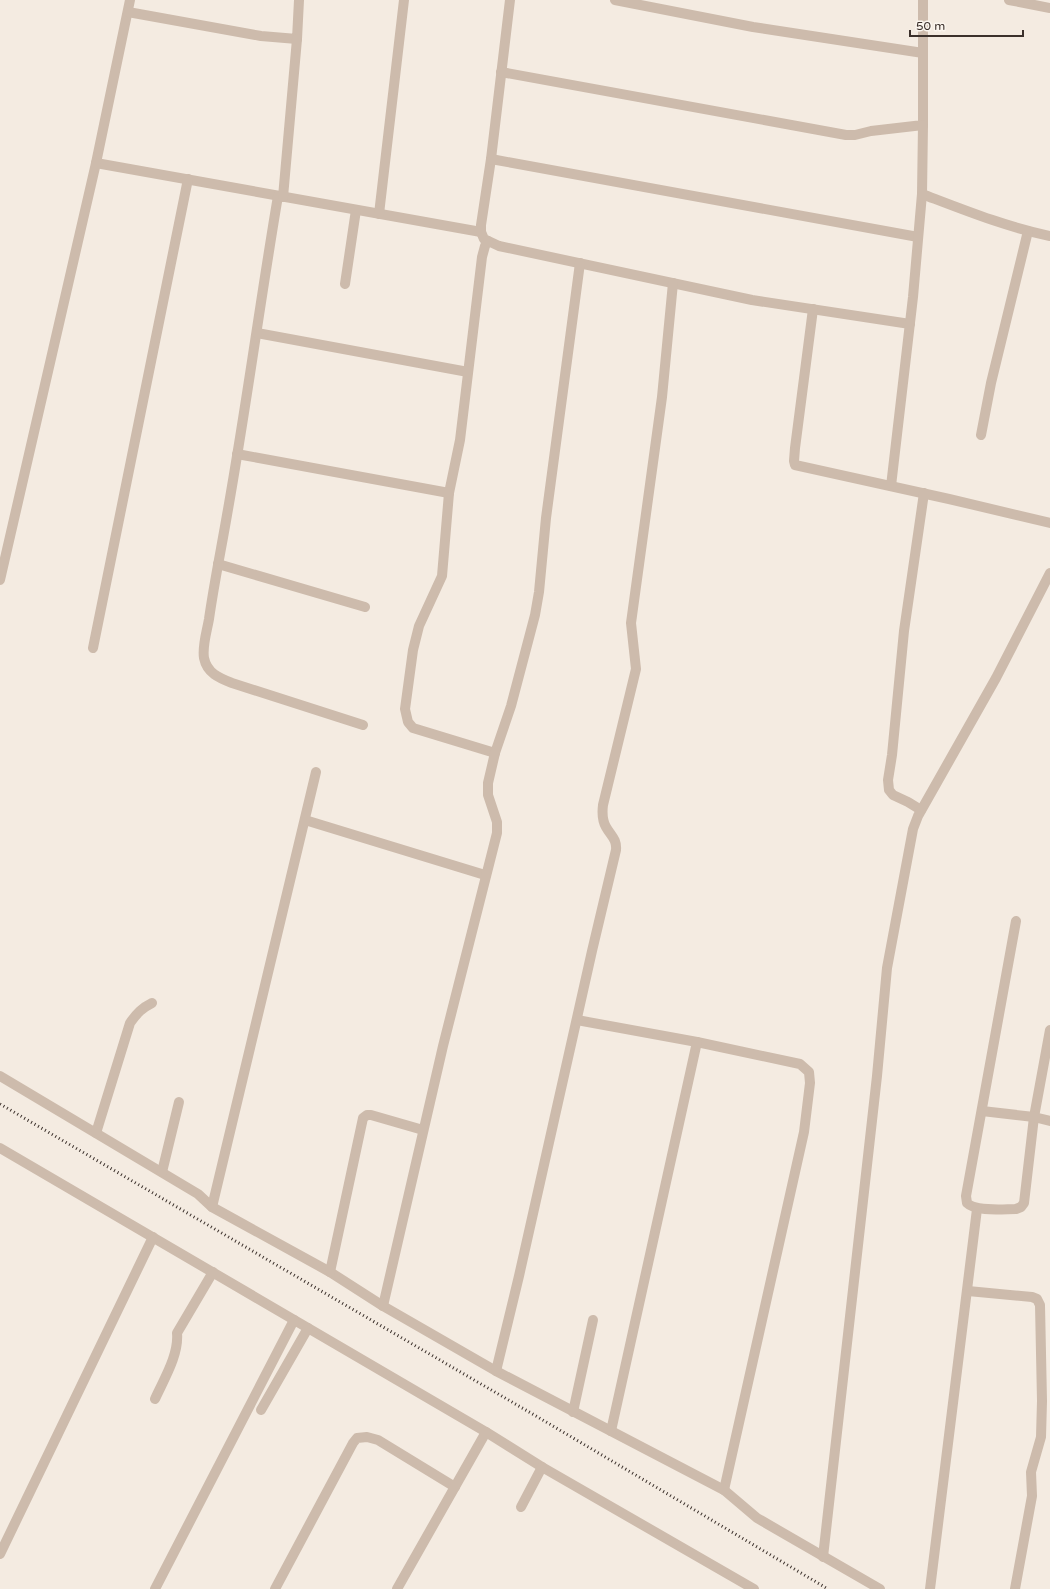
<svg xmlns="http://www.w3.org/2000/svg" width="1050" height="1589" viewBox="0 0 1050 1589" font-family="'Varela Round',sans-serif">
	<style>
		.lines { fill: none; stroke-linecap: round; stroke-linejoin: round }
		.minor { stroke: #cdbbac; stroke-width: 10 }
		.rail { stroke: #3b302b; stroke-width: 3; stroke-dasharray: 1 3; stroke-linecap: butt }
	</style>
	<rect width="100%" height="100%" fill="#f4ebe1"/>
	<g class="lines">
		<g class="minor">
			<path d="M130,0L96,163L481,232"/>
			<path d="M510,0L491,159L481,225V232L484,239L499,246L752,300L910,324"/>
			<path d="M615,0L753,27L923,53"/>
			<path d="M1009,0L1050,8"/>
			<path d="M128,12L261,36L297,39L299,0"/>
			<path d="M501,72L846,135H855L871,131L923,125V0"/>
			<path d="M491,159L918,237"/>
			<path d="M922,194C964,210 1006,227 1050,236"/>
			<path d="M278,196C260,302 246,409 227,515C221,550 214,584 209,619C207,631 202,646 204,658C207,673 219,678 232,683L363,725"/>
			<path d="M283,197L297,39"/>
			<path d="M379,214L404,0"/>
			<path d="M488,241L485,246L482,257L460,440L449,493L442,576L419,626L413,650L405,709L408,722L413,728L495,753"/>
			<path d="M345,284L356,210"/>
			<path d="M813,309L795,448L794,461L795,465L949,499L1050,523"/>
			<path d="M257,333L468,372"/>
			<path d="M981,435L991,383L1028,231"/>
			<path d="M237,454L449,493"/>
			<path d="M891,486L913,297L922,194L923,125"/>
			<path d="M218,564L365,607"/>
			<path d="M0,580L96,163"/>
			<path d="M93,648L188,179"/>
			<path d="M921,810L908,802L893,795L889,790L888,780L892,755L904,631L924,493"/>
			<path d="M305,820L485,875"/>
			<path d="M1016,921L966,1196L967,1203C976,1212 1003,1209 1016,1209L1021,1207L1024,1203L1034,1117L1050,1030"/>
			<path d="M577,1020L697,1042L800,1064L809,1072L810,1083L804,1132L724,1490"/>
			<path d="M0,1076L198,1194L212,1207L330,1272L383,1306L496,1371L724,1490L757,1518L880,1589"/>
			<path d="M982,1111L1034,1117L1050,1121"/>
			<path d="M96,1133L130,1023C137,1013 142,1008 152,1003"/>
			<path d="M0,1148L486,1432L542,1467L754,1589"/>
			<path d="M162,1172L179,1102"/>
			<path d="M212,1207L316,772"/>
			<path d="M330,1272L363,1118L367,1115H371L423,1130"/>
			<path d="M968,1291L1032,1297L1037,1299L1040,1305L1042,1401L1041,1437L1031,1472L1032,1496L1015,1589"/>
			<path d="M383,1306L443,1046L497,833V822L488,795V783L495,753L511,706L535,615L539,592L546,518L580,263"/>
			<path d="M496,1371L519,1276L592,951L616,850C617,839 611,836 606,827C602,820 602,813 603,805L636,669L631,623L662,397L673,283"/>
			<path d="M155,1399C164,1379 179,1355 177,1333L213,1272"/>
			<path d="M261,1410L308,1328"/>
			<path d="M573,1412L593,1320"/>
			<path d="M611,1431L697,1042"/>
			<path d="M521,1507L542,1467"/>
			<path d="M0,1554L153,1237"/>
			<path d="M823,1557L877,1076L887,968L913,829L918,816L996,678L1050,573"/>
			<path d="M155,1589L294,1320"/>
			<path d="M275,1589L353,1443L357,1438L367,1437L378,1440L455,1487"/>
			<path d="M397,1589L486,1432"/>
			<path d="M930,1589L977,1209"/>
		</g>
		<path class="rail" d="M0,1104L536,1416L828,1589"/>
	</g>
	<path d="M910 30v6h113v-6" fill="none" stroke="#3b302b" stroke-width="2"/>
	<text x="916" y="30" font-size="12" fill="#3b302b" stroke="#fbf5ee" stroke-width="3" paint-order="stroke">50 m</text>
</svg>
